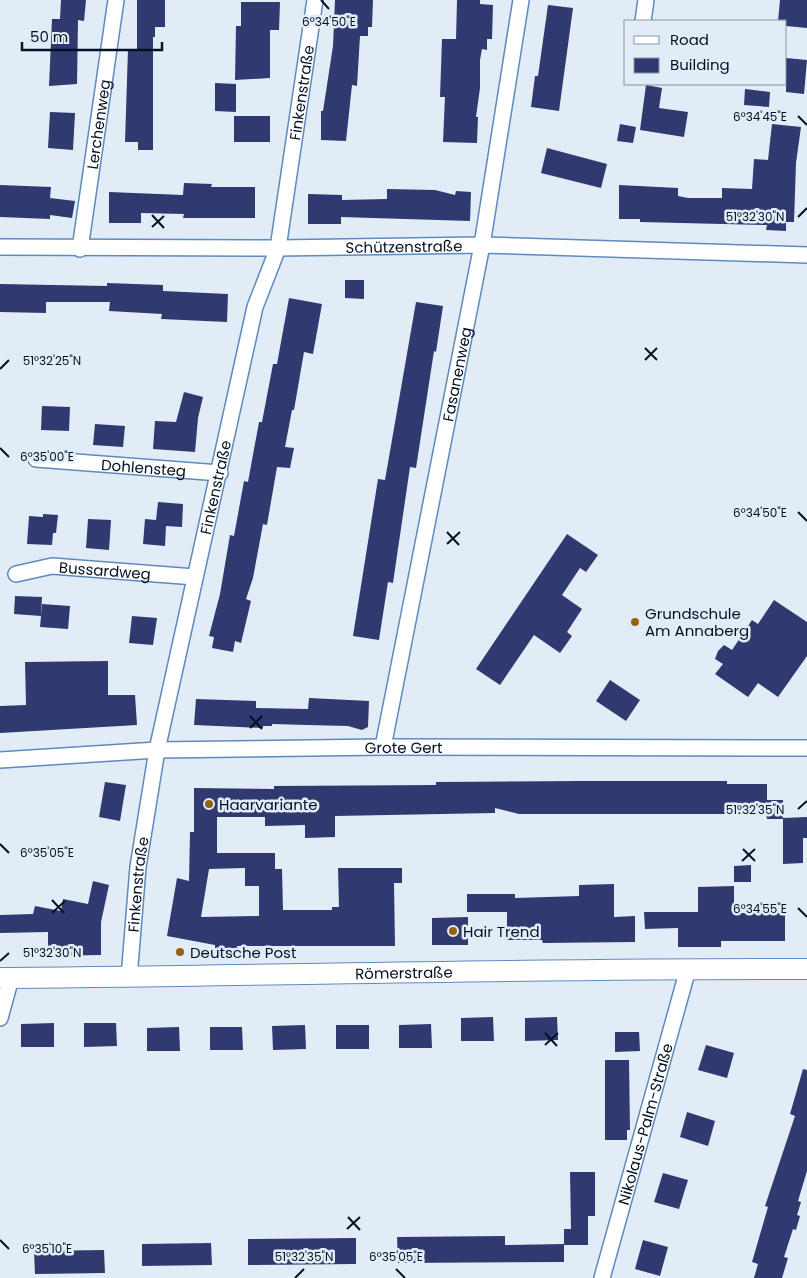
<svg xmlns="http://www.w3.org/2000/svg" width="807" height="1278" viewBox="0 0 807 1278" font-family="Poppins,sans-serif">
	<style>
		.building { fill: #313a70; fill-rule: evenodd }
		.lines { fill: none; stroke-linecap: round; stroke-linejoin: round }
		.minor-casing { stroke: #5e8abe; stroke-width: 18 }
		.tertiary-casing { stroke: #5e8abe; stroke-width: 22 }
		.minor { stroke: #fff; stroke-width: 15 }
		.tertiary { stroke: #fff; stroke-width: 20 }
		.ticks { fill: none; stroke: #021124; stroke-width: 2 }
		.poi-dot { fill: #926210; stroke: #e2ecf7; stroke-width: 2 }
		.labels { text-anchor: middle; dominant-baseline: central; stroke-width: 5; stroke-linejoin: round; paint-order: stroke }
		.street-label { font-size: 15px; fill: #021124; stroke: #e2ecf7 }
		.poi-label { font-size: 15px; fill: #021124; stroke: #e2ecf7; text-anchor: start }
		.ticks-label { font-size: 12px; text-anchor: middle; fill: #021124; stroke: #e2ecf7; stroke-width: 5; stroke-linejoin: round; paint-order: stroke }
	</style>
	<rect width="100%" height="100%" fill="#e2ecf7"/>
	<g class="building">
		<path d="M61,0H86L84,21L78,20L77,84L49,86L52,19H60Z"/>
		<path d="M137,0H165V27H155V37H153V150H138V142H125L128,49H137Z"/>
		<path d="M335,0H373L372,27H368V36H360L357,86L352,85L346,141L321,140V111H323L333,46Z"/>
		<path d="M457,0H480V4L493,5L492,39H487V50L482,49L480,60V88L476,117H478L477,143L443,142L445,97H440L442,39H456Z"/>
		<path d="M780,0H807V28L786,26V21H778Z"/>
		<path d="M241,2H280L279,30H270V78L235,80L236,26H241Z"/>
		<path d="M548,5L573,8L559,111L531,107L535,76H538Z"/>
		<path d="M786,58L807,60L804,94L786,92Z"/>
		<path d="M215,83L236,84V112L215,111Z"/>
		<path d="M646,85L662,88L659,108L688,112L684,137L640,130Z"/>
		<path d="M745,89L770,92L769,107L744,105Z"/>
		<path d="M50,112L75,113L73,150L48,148Z"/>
		<rect x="234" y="116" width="36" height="26"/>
		<path d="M620,124L636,127L633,143L617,141Z"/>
		<path d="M772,124L801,127L796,163L794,222H786V231L766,230L767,225L640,222V219H619V185L678,188V196L688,198H722V188L752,189L754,159L768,160Z"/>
		<path d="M547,148L607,164L601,188L541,173Z"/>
		<path d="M184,183L212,184L211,187H255V218H183L184,214L141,213V223H109V192L183,195Z"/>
		<path d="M0,185L51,187L50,198L75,201L72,218L50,215V219L0,217Z"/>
		<path d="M387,189L435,190L455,195L456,191L471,192L470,221L341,217V224H308V194L342,195V200L387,199Z"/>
		<path d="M345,280H364V299L345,298Z"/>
		<path d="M107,283L163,285V291L228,294L227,322L161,319L162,314L109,311L110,302H46V313L0,312V284L107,286Z"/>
		<path d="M289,298L322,304L313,354L304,352L294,410H292L285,447L294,448L290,468L277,467L267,525L263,524L253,578L246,599L251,601L241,643L235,641L233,652L212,648L214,637L209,636L220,594L230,535L234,536L244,481L248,482L259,422H262L273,364H277Z"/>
		<path d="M416,302L443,306L436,352L434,351L416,468L410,467L393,583L388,582L379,640L353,636L378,479L385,480Z"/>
		<path d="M184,392L203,397L198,418L195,452L153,449L155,421L176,422Z"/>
		<path d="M42,406L70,407L69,431L41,430Z"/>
		<path d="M95,424L125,426L123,447L93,445Z"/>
		<path d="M158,502L183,504L182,527L166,526L165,546L143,544L145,519L156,520Z"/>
		<path d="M43,514L58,515L56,533H53L52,545L27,544L29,516L43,517Z"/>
		<path d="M88,519L111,520L109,550L86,548Z"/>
		<path d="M567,534L598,555L586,572L580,568L562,595L582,609L567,632L572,636L560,653L534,635L500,685L476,669Z"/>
		<path d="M15,596L42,597L41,616L14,614Z"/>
		<path d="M774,600L807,622V656L778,697L758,683L748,697L715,674L723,664L715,659L718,651L724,645L732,650L752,620L758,624Z"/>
		<path d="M42,604L70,606L68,629L40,627Z"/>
		<path d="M132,616L157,618L153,645L129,643Z"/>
		<path d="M108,661V695H135L137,725L0,733V706L26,705L25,662Z"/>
		<path d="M610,680L640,700L626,721L596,701Z"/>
		<path d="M309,698L369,701L368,727L362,730L348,726L307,725L272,724V726H263V728L194,725L196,699L256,701V708L308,709Z"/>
		<path d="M582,781H727V784H767V800H783V818L807,817V838H803V863L783,864V819H767L766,814H519L495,808V813L335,816V837L305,838V825L265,826V817H217V853H275V869H282L283,910H332V907H339L338,868H402V883H394L395,946H237L238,948H215V945L167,936L177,878L189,881L190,832H194V788L274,789V786L436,785V782ZM245,868V886H259V916L201,917L209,869Z"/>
		<path d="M105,782L126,785L120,821L99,817Z"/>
		<path d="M751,865V882H734V866Z"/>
		<path d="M93,881L109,885L101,922V955L48,956V932L0,933V915L33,914L35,906L61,911L63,899L88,904Z"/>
		<path d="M614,884V917L635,916V942L543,943L542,940H507V912H467V894H515V898L579,896V885Z"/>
		<path d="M734,886V913H785V941H721V947H678V928L645,929L644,912H698V887Z"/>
		<path d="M468,917V945H432V918Z"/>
		<path d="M493,1017L494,1041H461V1018Z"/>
		<path d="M557,1017L558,1040L525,1041V1018Z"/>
		<path d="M54,1023V1047H21V1024Z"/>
		<path d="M84,1023H116L117,1046L84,1047Z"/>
		<path d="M431,1024L432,1048H399V1025Z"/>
		<path d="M305,1025L306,1049L273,1050L272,1026Z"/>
		<rect x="336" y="1025" width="33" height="24"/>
		<path d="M179,1027L180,1051H147V1028Z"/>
		<path d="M210,1027H242L243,1050H210Z"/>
		<path d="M615,1032H639L640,1051L615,1052Z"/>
		<path d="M706,1045L734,1053L727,1078L698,1070Z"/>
		<path d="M605,1060H629L630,1130H627V1140H605Z"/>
		<path d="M803,1069L807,1070V1171L798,1201L801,1202L797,1215L800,1216L796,1230L793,1229L784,1257L788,1258L782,1278H754L758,1264L752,1262L768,1207L765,1206L795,1116L790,1114Z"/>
		<path d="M687,1112L715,1121L708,1146L680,1137Z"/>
		<path d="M570,1172H595V1216H588V1245H564V1262L398,1263L397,1237L505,1236V1245L564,1244V1229H571Z"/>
		<path d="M663,1173L688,1180L679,1209L654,1202Z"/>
		<path d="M356,1238V1264L248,1265V1239Z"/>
		<path d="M643,1240L668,1247L660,1276L635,1269Z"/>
		<path d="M211,1243L212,1265L142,1266V1244Z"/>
		<path d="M104,1250L105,1273L35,1274L34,1251Z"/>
	</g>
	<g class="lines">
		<defs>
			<g id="minor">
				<path d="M643,21L646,0"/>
				<path id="s1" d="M0,247L278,248L482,245L807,255"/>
				<path id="s2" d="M80,249L116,0"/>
				<path id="s3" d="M36,459L220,473"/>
				<path id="s4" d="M16,574L52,566L195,577"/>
				<path id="s5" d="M383,747L482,245L521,0"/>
				<path id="s6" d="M0,760L157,750L383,747L807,748"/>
				<path id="s7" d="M129,978L138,867L157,750L255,307L278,248L315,0"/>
				<path d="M0,1018L11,978"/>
				<path id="s8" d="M602,1278L688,969"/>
			</g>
			<g id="tertiary">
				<path id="s9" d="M0,978C269,976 538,968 807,969"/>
			</g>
		</defs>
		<use href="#minor" class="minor-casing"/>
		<use href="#tertiary" class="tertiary-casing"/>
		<use href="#minor" class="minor"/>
		<use href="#tertiary" class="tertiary"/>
	</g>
	<path class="ticks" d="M321,0L329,9M798,116L807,125M152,215L164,228M798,217L807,208M152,227L164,216M645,348L657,360M645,360L657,348M0,369L9,360M0,448L9,457M798,512L807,521M447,532L459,545M447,544L460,532M250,716L262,729M250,728L262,716M798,809L807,801M0,844L9,853M743,849L755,861M742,861L755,849M52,900L64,913M798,908L807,917M52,913L65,901M0,961L9,953M545,1033L557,1046M545,1045L558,1033M348,1217L360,1230M347,1229L360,1217M0,1240L9,1249M396,1269L405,1278M295,1278L304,1269"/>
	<g class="poi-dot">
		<circle cx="635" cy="622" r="5"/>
		<circle cx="209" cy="804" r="5"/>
		<circle cx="453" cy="931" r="5"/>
		<circle cx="180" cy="952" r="5"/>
	</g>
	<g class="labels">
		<g class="street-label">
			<text stroke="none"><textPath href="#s7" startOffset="904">Finkenstraße</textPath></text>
			<text stroke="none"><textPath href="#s2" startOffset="126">Lerchenweg</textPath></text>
			<text stroke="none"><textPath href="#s1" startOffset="404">Schützenstraße</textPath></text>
			<text stroke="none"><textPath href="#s5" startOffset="380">Fasanenweg</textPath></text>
			<text stroke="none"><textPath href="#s3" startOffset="108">Dohlensteg</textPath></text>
			<text stroke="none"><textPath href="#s7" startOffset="499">Finkenstraße</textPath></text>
			<text stroke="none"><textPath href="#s4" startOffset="90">Bussardweg</textPath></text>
			<text stroke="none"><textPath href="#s6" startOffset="404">Grote Gert</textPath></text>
			<text stroke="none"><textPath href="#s7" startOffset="94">Finkenstraße</textPath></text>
			<text stroke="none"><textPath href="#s9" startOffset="404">Römerstraße</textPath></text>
			<text stroke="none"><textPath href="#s8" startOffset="160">Nikolaus-Palm-Straße</textPath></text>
		</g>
		<g class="poi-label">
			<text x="645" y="613">Grundschule<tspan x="645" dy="17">Am Annaberg</tspan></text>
			<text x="219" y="804">Haarvariante</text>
			<text x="463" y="931">Hair Trend</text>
			<text x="190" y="952">Deutsche Post</text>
		</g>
	</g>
	<g class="ticks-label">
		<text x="329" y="26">6°34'50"E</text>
		<text x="760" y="121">6°34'45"E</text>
		<text x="755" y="221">51°32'30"N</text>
		<text x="52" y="365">51°32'25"N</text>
		<text x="47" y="461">6°35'00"E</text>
		<text x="760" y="517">6°34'50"E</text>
		<text x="755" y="814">51°32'35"N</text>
		<text x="47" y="857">6°35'05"E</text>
		<text x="760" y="913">6°34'55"E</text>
		<text x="52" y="957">51°32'30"N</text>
		<text x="47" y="1253">6°35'10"E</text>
		<text x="396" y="1261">6°35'05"E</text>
		<text x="304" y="1261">51°32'35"N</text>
	</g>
	<rect x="624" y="20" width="162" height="65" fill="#e2ecf7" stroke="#8894a3"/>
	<rect x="634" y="36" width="25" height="8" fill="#ffffff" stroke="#8894a3"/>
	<text x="670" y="45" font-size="15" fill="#021124">Road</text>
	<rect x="634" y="58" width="25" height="15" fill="#313a70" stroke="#8894a3"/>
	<text x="670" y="70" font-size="15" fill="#021124">Building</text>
	<path d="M22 42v8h140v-8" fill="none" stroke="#021124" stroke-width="2.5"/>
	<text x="30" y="42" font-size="15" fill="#021124" stroke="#e2ecf7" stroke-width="4" paint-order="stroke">50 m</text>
</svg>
